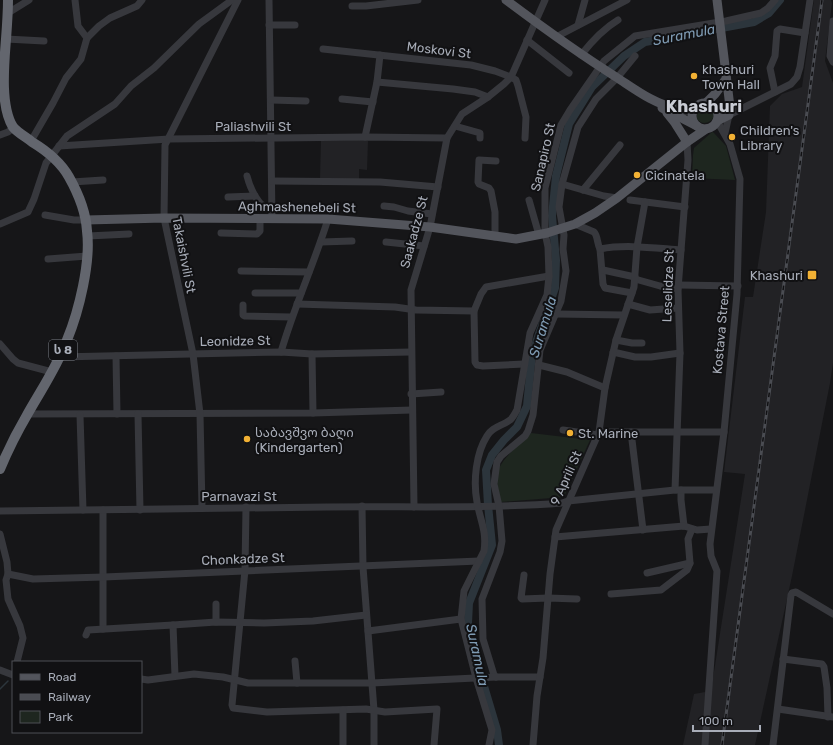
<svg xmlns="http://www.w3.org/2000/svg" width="833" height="745" viewBox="0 0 833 745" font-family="Rubik,'Noto Sans Georgian',sans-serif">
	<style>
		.built { fill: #222225 }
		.green { fill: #1e261f }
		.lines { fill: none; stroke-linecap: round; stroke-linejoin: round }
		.stream { stroke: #2c353c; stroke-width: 1.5 }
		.river { stroke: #2c353c; stroke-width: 8 }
		.minor { stroke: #37383d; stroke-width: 7 }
		.major { stroke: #53555c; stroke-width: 9 }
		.highway { stroke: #63666e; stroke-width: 10 }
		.rail-casing { stroke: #4a4c52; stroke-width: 3 }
		.rail { stroke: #111113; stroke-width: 1.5; stroke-dasharray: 4.5; stroke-linecap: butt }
		.poi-dot { fill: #f2b134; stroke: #111113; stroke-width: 1.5 }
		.labels { text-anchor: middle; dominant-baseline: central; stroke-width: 4; stroke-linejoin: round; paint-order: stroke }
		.shield { fill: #111113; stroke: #7b7e86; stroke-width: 1 }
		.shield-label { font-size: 12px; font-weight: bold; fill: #a8adb8 }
		.street-label { font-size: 13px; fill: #a8adb8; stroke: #111113 }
		.poi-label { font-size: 13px; fill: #a8adb8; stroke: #111113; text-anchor: start }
		.water-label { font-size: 14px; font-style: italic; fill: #7f9bb3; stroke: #111113 }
		.district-label { font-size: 17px; font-weight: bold; fill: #c9ccd4; stroke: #111113 }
	</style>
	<rect width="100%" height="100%" fill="#161618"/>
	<g class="built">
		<path d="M814,0H831L832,3L825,61L833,83V363L830,383L792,576L755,745H683L694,694L711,691L745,474L724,472L745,297H753L766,212L770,106L782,94L802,87Z"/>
		<path d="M321,140L368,141L367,170L359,169V181L320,179Z"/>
	</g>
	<g class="green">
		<path d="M707,108C725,112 706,131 697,119C695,112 702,110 707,108Z"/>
		<path d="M713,132L726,146L735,180L692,178L693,155L694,148L711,133Z"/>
		<path d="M531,433L590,440L564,497L501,502C499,492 495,481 498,471C501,460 522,441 531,433Z"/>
	</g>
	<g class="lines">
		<path class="stream" d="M0,689L8,681"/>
		<path class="river" d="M499,745L497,730L472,646L468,623L469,603L492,545L488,505L486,470L492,455L504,440L517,427L527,406L532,354L555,288L556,260L552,216L556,176L569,124L592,87L624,56L645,42L754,22L769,13L780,0"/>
		<g class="minor">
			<path d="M75,0L78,26L87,38"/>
			<path d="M269,0L272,219"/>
			<path d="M352,6H366L418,0"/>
			<path d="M8,13L29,0"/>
			<path d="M833,21L830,56L833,62"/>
			<path d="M269,25H295"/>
			<path d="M578,25L585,0"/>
			<path d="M556,37L627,0"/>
			<path d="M6,39L44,41"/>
			<path d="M527,40L569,73"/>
			<path d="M323,49L471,65L495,71L511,77L516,80L518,86L526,117L525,138"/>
			<path d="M581,55C592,41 603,29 618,20"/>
			<path d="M377,82L453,89L475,92L488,97"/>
			<path d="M775,92L770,68L775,56L777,31L780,29L805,33"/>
			<path d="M342,99L373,102"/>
			<path d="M271,100L306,101"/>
			<path d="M710,105L734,108"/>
			<path d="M455,126L480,133V138"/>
			<path d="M725,133L729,115L791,84L797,77L800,67L810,0"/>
			<path d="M0,135L8,132L13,128"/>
			<path d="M365,137L377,82L380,55"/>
			<path d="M31,141L53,103L66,78L81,59L87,38L99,26L110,18L137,6L142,0"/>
			<path d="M59,146L169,139L365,137L447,138"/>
			<path d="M247,176C250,188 259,209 272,210"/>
			<path d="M272,181L380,182L438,187"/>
			<path d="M72,182L103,180"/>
			<path d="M562,184L604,196L617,198"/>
			<path d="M583,190L620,145"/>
			<path d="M228,197L255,196"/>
			<path d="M529,200L539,235"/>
			<path d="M630,200L685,207"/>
			<path d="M384,206L394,207L408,211L432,214"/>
			<path d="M45,215L74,220H86"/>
			<path d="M0,224L28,212L34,199L46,163L67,136L115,104L131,86L154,68L199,24L232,0"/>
			<path d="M575,224L594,232C598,236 597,244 600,249L603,284L605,288L632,293"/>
			<path d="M221,233L257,234L260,231V219"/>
			<path d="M88,236L129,234"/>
			<path d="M495,237V212L491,191L489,188L479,184L478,182L479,160L496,161"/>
			<path d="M321,242L352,241"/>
			<path d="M386,242L424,246"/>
			<path d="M600,249C626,244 654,248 681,250"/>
			<path d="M48,259L87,256"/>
			<path d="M603,270L635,277"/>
			<path d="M241,271L309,272"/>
			<path d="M635,279L660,286L678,289"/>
			<path d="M679,285L738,286"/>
			<path d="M255,293H301"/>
			<path d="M297,304L395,307L416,310L474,311"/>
			<path d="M628,304L650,310L678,308"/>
			<path d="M243,305V315L245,316L291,317"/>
			<path d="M556,314L624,315"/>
			<path d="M616,340L632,343H642"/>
			<path d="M0,344L13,359L18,363L52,372"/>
			<path d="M281,352C294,307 314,264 328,219"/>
			<path d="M613,352L635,357H651L680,353"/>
			<path d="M312,354L313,413"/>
			<path d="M116,356L117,414"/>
			<path d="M60,357L281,352L312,354L411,352"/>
			<path d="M524,364L483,366L477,365L475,362L474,311L481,294L486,287L549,276"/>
			<path d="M539,365L567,372L605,388"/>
			<path d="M411,394L441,392"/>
			<path d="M27,414L313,413L412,410"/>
			<path d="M138,414L140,510"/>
			<path d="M80,415L83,510"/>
			<path d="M563,430L598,435"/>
			<path d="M599,432H724"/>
			<path d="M631,432L643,530"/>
			<path d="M675,490L680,353L678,289L688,160L687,142"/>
			<path d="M681,490V500L684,526"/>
			<path d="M362,506L363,567L374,710V745"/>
			<path d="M246,507L245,570L232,705L233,708L267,712L366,709L385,712L437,709L434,745"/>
			<path d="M414,507L411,290L430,227L447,138L462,114L488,97L504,84L511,77L545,0"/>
			<path d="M202,508L200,414L193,354L164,218L165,145L238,0"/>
			<path d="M103,510V629"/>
			<path d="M0,511C109,510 218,508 327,507C405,506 484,509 562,503L568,501L675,490H716"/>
			<path d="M0,534L7,562L8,574L6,580L8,599L20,626L23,638L17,662"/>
			<path d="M555,537L684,526L697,530L711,529"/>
			<path d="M647,573L690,563"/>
			<path d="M8,574L33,579L104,577L479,561"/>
			<path d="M524,575L521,598L522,599L548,598L577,599"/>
			<path d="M611,594L661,590L687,570L690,563L688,539L692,529"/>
			<path d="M216,604V622"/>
			<path d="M173,625L175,676"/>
			<path d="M368,631L461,619"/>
			<path d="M86,635L88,630L173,625L216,622L264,623L313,621L366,615"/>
			<path d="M783,659L822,664L824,667L827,688L828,717"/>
			<path d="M295,661L297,683"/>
			<path d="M0,670L13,675"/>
			<path d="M496,677L494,675L483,639L482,599L500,552L502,541L499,506L494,484L497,462L501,456L525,436L528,431L533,415L540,350L561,301L566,271L563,249L564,235L559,207L562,184L578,127L596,99L617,78L635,56"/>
			<path d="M141,679L148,680L194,674L223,677L248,683H372L496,677H540"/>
			<path d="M778,709L833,717"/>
			<path d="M343,710V745"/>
			<path d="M489,745L492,730L476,678L461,619L464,591L484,551C487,531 480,520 477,502C473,481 476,453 487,436C492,427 502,426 510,420C513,418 515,413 517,410L530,333L547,295L549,276L548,247L545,233V188L561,125L570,110L604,61L635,36L726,21L761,13L768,8L775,0"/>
			<path d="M533,745L537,696L543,658L550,574L556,530L599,432L605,388L616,340L634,287L637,247L645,202"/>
			<path d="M705,745L717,571L711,556L710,544L724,432L737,294L740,179L730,144L717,121"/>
			<path d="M773,745L791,595L792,593L796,592L833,614"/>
		</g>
		<g class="major">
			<path d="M506,0C542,27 578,53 616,77C636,90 654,104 678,109C684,111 690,110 696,108"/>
			<path d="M717,0L730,107L729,115L717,121"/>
			<circle cx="705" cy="116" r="13"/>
			<path d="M705,104L715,94L726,79"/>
			<path d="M662,108L697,126"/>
			<path d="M667,113L675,123L687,142"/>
			<path d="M86,220L164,218L328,219L430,227L516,239L547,233L575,224L595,213L617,198L687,142L706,129"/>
		</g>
		<path class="highway" d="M0,469C8,450 17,432 27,415C41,390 57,367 67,340C79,311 91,262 87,231C86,213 78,193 69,177C60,161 47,151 32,142C26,137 18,133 13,127C0,106 4,65 6,39C7,26 8,13 8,0"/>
		<defs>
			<path id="rail" d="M722,745L822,0"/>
		</defs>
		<use href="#rail" class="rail-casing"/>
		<use href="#rail" class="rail"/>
	</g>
	<g class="poi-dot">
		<circle cx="694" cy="76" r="4"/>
		<circle cx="732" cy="137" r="4"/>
		<circle cx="637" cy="175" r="4"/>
		<rect x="807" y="270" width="10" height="10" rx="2"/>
		<circle cx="570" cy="433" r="4"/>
		<circle cx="247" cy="439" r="4"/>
	</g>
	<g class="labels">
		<rect class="shield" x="49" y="340" width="28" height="20" rx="3"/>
		<g class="shield-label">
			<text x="63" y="350">ს 8</text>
		</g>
		<g class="street-label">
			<text transform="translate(439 50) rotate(7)">Moskovi St</text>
			<text x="253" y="126">Paliashvili St</text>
			<text transform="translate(543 157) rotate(-77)">Sanapiro St</text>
			<text transform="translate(297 207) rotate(1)">Aghmashenebeli St</text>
			<text transform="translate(414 232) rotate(-75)">Saakadze St</text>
			<text transform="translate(184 255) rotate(79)">Takaishvili St</text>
			<text transform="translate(668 286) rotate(-88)">Leselidze St</text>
			<text transform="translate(721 330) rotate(-85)">Kostava Street</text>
			<text transform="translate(235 341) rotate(-1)">Leonidze St</text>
			<text transform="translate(566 478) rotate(-66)">9 Aprili St</text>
			<text x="239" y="496">Parnavazi St</text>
			<text transform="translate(243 559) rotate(-2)">Chonkadze St</text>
		</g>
		<g class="poi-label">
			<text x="702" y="69">khashuri<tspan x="702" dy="15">Town Hall</tspan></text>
			<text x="740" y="130">Children's<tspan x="740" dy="15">Library</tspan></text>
			<text x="645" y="175">Cicinatela</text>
			<text x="803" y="275" text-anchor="end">Khashuri</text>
			<text x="255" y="432">საბავშვო ბაღი<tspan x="255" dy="15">(Kindergarten)</tspan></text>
			<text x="578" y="433">St. Marine</text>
		</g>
		<g class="water-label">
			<text transform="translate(684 35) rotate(-11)">Suramula</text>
			<text transform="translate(543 327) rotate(-73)">Suramula</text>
			<text transform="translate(477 655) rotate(78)">Suramula</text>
		</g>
		<g class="district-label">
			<text x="704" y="106">Khashuri</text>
		</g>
	</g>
	<rect x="12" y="661" width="130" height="72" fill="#111113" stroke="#4d4f55"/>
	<rect x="20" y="674" width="20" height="6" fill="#53555c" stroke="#4d4f55"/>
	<text x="48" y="681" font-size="12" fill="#a8adb8">Road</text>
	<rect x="20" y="694" width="20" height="6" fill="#4a4c52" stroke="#4d4f55"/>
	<text x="48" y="701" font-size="12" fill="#a8adb8">Railway</text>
	<rect x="20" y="711" width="20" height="12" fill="#1e261f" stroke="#4d4f55"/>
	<text x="48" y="721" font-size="12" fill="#a8adb8">Park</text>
	<path d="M693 725v6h67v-6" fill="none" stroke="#a8adb8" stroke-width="2"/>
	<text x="699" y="725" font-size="12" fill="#a8adb8" stroke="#111113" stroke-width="3" paint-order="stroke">100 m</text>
</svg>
